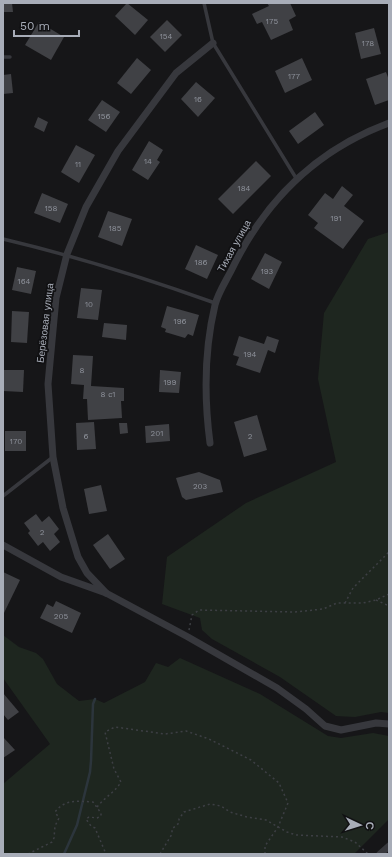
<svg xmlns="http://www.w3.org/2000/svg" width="392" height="857" viewBox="0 0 392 857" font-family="'Work Sans',sans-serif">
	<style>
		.green { fill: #1e261f }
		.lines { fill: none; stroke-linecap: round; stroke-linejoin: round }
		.stream { stroke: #2c353c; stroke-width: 2.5 }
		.building { fill: #404145 }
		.path { stroke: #3d3f44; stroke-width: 1.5; stroke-dasharray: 2 3; stroke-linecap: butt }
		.service { stroke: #37383d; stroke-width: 3.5 }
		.minor { stroke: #37383d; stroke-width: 7 }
		.labels { text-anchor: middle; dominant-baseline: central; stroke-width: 3.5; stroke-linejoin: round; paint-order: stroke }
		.number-label { font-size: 8px; fill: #8e929b }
		.street-label { font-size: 10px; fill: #a8adb8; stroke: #111113 }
	</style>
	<rect width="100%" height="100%" fill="#161618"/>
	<g class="green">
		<path d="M389,232V713L381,712L355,717L336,716L280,677L212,639L202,630L200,618L162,604L167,557L246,503L336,462L318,379L324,313L368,239Z"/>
		<path d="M3,635L19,647L36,653L43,659L57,684L79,701L95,699L104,703L145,682L156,663L168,667L180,658L260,694L328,736L341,738L373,733L389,736V819L354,854H3V784L50,744L3,678Z"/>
	</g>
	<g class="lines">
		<path class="stream" d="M64,854L77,825L90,772L91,761L93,704L95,699"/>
	</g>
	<g class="building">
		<path d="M3,3H12L13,12H3Z"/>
		<path d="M127,3L148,20L135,35L115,16Z"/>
		<path d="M267,3H290L296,16L289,20L293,30L271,40L262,22L257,24L252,14L269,6Z"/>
		<path d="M167,20L182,35L165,52L150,37Z"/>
		<path d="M39,22L64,37L51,60L25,45Z"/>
		<path d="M374,28L381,54L361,59L355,33Z"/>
		<path d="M137,58L151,70L131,94L117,83Z"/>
		<path d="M302,58L312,80L285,93L275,71Z"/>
		<path d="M386,72L389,80V100L375,105L366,79Z"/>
		<path d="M11,74L13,93L3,94V75Z"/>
		<path d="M196,82L215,98L198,117L181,99Z"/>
		<path d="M102,100L120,112L106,132L88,120Z"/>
		<path d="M315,112L324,125L298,144L289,131Z"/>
		<path d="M38,117L48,122L44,132L34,127Z"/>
		<path d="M149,141L163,150L157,160L160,162L148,180L132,170Z"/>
		<path d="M76,145L95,155L79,183L61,172Z"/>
		<path d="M256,161L271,176L233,214L218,199Z"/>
		<path d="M342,186L353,195L344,206L364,221L343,249L314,228L318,223L308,215L325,193L333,199Z"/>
		<path d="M42,193L68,204L60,223L34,213Z"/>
		<path d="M108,211L132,219L122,246L98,237Z"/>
		<path d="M196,245L218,255L207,279L185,269Z"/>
		<path d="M265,253L282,262L269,289L251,279Z"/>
		<path d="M17,267L36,271L31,294L12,290Z"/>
		<path d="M81,288L102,290L98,320L77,318Z"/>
		<path d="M167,306L199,315L193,336L188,334L185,338L165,332L166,329L161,327Z"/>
		<path d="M12,311L29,312L27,343L11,342Z"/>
		<path d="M104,323L127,325L126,340L102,337Z"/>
		<path d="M239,336L264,344L267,336L279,340L275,353L268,350L260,373L236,365L239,357L233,355Z"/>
		<path d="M73,355L93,356L91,386L124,388V401H121L122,418L88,420L87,399H83L84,385L71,384Z"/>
		<path d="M3,370H24L23,392L3,391Z"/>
		<path d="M160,370L181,372L179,393L159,392Z"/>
		<path d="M257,415L267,450L244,457L234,422Z"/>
		<path d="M94,422L96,449L77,450L76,423Z"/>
		<path d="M119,423H127L128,433L120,434Z"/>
		<path d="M169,424L170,441L146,443L145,426Z"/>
		<rect x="5" y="431" width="21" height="20"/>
		<path d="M199,472L220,480L223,492L186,500L182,497L176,478Z"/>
		<path d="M101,485L107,511L89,514L84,489Z"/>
		<path d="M36,514L42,522L49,516L59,529L54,534L60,542L50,551L43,542L38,546L28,533L30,531L24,523Z"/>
		<path d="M108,534L125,559L110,569L93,545Z"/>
		<path d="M3,572L20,580L3,615Z"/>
		<path d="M56,601L81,613L72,633L40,618L47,604L53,607Z"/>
		<path d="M3,693L19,712L8,720L3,714Z"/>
		<path d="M3,737L15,750L3,758Z"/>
	</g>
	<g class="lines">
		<g class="path">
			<path d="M376,600L389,606"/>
			<path d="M345,603L353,588L389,552"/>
			<path d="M189,630L192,615L199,610L295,612L323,609L337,603H363L376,600L389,594"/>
			<path d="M97,807C105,797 115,792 121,782L114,769L105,732L115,727L165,734L186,731L209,739L251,760L279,783L288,803L278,827L265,846V854"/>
			<path d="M28,854L52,842L54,838L55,826L59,818L55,812C65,799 77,801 93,802L101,813V816L97,818L89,817L86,819L91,826L95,828L106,854"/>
			<path d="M160,854L172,834V829L179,823V819L184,812L210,804L221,806L230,812L247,817L266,820L287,832L296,835L342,837L355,842L368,854"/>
		</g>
		<g class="service">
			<path d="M204,3L213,43L296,178"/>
			<path d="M3,57H10"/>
			<path d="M3,239C75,256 145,278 215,303"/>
			<path d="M3,496L53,457"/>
		</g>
		<g class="minor">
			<path d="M210,443C204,397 204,351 215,305C218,293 226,281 232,269C265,201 316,150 389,123"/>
			<path d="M3,545L61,577L106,593L188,637L277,688L306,709L325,726L341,730L376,723L389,724"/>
			<path d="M106,593L87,573L78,557L63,508L53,457L48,384L56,298L67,254L86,207L118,151L176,73L213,43"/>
			<path d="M380,854L389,846"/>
		</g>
	</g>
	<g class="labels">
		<g class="number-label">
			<text x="272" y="21">175</text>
			<text x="166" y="36">154</text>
			<text x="368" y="43">178</text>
			<text x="294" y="76">177</text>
			<text x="198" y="99">16</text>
			<text x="104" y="116">156</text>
			<text x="148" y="161">14</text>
			<text x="78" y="164">11</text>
			<text x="244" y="188">184</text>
			<text x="51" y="208">158</text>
			<text x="336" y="218">191</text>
			<text x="115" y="228">185</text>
			<text x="201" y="262">186</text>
			<text x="267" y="271">193</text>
			<text x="24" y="281">164</text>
			<text x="89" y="304">10</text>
			<text x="180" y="321">196</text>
			<text x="250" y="354">194</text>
			<text x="82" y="370">8</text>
			<text x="170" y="382">199</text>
			<text x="108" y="394">8 с1</text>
			<text x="157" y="433">201</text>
			<text x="86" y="436">6</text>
			<text x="250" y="436">2</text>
			<text x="16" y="441">170</text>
			<text x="200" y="486">203</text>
			<text x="42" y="532">2</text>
			<text x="61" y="616">205</text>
		</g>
		<g class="street-label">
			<text transform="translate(234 246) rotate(-61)">Тихая улица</text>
			<text transform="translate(45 323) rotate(-83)">Берёзовая улица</text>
		</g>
	</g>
	<rect width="392" height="857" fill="none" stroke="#a8adb8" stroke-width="8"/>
	<g transform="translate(360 825) rotate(94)" stroke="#111113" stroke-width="3" paint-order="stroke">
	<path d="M0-3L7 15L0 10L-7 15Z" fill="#a8adb8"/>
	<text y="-6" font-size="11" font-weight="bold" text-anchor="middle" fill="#a8adb8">С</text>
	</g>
	<path d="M14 30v6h65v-6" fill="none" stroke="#a8adb8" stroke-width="2"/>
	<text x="20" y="30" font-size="12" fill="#a8adb8" stroke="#111113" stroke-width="3" paint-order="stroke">50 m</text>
</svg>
